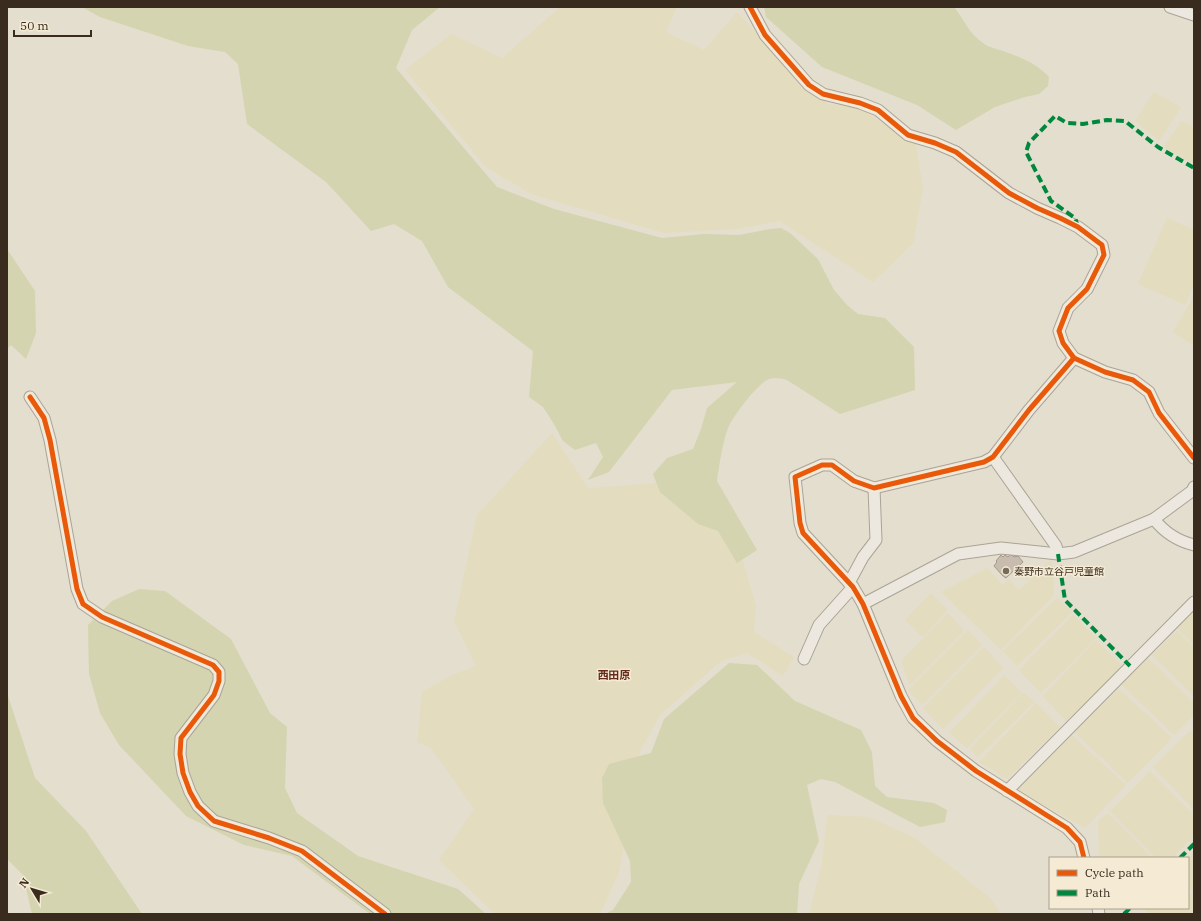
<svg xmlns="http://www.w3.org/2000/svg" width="1201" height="921" viewBox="0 0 1201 921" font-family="'IBM Plex Serif','Noto Sans JP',serif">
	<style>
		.farmland { fill: #e4dcbe }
		.green { fill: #d4d4b0 }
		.building { fill: #c8bcaf; stroke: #a5998d }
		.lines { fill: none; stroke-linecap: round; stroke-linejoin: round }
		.minor-casing { stroke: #aaa396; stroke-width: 13 }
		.minor { stroke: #ece8df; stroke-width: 11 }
		.quiet { stroke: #00873e; stroke-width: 4; stroke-dasharray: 8 4; stroke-linecap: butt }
		.cycleway-casing { stroke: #f5ebd4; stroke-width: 8 }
		.cycleway { stroke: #e8590c; stroke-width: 5 }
		.poi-dot { fill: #756a5c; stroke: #f5ebd4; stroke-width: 1.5 }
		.labels { text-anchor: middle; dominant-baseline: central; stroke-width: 3; stroke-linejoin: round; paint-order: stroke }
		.poi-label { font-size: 10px; fill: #392b1e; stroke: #f5ebd4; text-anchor: start }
		.neighbourhood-label { font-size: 11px; font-weight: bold; fill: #652c1e; stroke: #f5ebd4 }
	</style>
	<rect width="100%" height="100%" fill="#e4dece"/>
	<g class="farmland">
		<path d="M560,7H677L666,32L704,50L737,12L808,90L828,104L858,107L916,144L923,190L913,243L873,282L780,221L736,229L664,233L531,194L486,167L405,70L451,34L502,58Z"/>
		<path d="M1154,92L1181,107L1159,141L1135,121Z"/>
		<path d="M1181,121L1194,127V164L1164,147Z"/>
		<path d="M1167,218L1194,230V284L1185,305L1138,284Z"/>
		<path d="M1194,296V346L1173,332Z"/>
		<path d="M552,433L588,488L673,482L704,512L742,558L756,606L754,632L794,657L783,676L747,653L721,661L660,715L641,749L619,872L600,914H495L439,860L474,809L431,748L417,742L422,692L452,675L476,666L454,621L477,515Z"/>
		<path d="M1052,559L1054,595L1001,650L941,592L987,568L1003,585L1009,579L1019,590Z"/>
		<path d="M931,593L947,610L923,637L905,620Z"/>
		<path d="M1057,598L1072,612L1017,666L1003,651Z"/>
		<path d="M1194,610V645L1176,627Z"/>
		<path d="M948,613L964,631L910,685L901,661Z"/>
		<path d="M1073,615L1096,638L1041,693L1019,670Z"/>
		<path d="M968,630L982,645L922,705L908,690Z"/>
		<path d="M1177,631L1194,648V697L1152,655Z"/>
		<path d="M1096,640L1122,666L1066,721L1043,696Z"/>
		<path d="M984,647L1003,668L943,729L923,708Z"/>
		<path d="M1147,657L1194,703V715L1174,735L1121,684Z"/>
		<path d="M1004,675L1022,693L967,748L949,733Z"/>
		<path d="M1119,689L1172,738L1128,783L1074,731Z"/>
		<path d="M1024,692L1034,702L978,757L970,749Z"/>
		<path d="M1036,703L1060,727L1007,779L979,762Z"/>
		<path d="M1190,731L1194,734V810L1153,767Z"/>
		<path d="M1071,735L1126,785L1085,828L1017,790Z"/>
		<path d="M1150,771L1194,815V836L1172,858H1156L1110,811Z"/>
		<path d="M1108,813L1152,858H1103L1099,854L1098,821Z"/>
		<path d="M827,815L869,817L915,838L990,898L1001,914H809L822,863Z"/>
		<path d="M1194,853V893L1188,887V859Z"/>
		<path d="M1188,890L1194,896V914H1149L1143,908H1188Z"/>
	</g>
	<g class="green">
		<path d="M82,7H440L412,30L396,68L497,187L554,209L662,238L704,234L739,235L770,229L781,228L790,233L818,259L834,290L847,305L858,314L885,318L914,347L915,390L840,414L787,380C781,378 775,377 769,379C758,383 734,415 729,426C723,439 719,466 717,481L757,550L737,563L718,531L698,524L660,492L653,474L667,458L693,449L701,429L707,408L737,382L672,390L609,472L588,480L603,457L596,443L575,450L563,441L554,424L543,407L529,397L533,351L448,287L422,241L394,224L371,231L326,182L247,124L238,64L225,52L188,46L100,17Z"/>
		<path d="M764,7H954C964,19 969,34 983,43C988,47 997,49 1003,51C1020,57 1036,63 1049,77L1048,86L1039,94L1025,97L995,107L956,130L917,105L822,67L766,17Z"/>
		<path d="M7,249L35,291L36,333L26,359L11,345L7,349Z"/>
		<path d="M139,589L165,591L231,639L270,713L287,727L285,788L297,813L358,856L458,889L486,914H370L292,856L244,845L186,816L119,745L100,713L89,674L88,625L112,601Z"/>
		<path d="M729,663L757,665L795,701L861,730L872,752L875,786L887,797L934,803L947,810L945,822L920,827L835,782L821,779L807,785L819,841L799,884L797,914H605L613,910L631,882L630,861L603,803L602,778L609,764L651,753L664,719Z"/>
		<path d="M7,693L35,778L86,831L142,914H32L23,875L7,859Z"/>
	</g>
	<path class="building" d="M1011,554L1014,557L1018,556L1023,562L1006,578L1003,576L994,566L997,562L996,561L1001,555L1003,557L1005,555L1008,557Z"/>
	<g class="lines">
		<defs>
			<g id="minor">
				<path d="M750,7L765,35L809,85L823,94L860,103L878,110L908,135L935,143L956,152L1009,193L1037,208L1060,218L1078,227L1102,245L1104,255L1087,289L1068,308L1059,331L1063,343L1074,358L1105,372L1133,380L1149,392L1159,413L1194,458"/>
				<path d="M1170,7L1194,15"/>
				<path d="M1074,358L1029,410L993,457L984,462L874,488L854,481L832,465H822L795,477L800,523L803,533L853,587L863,604L901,696L913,718L937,741L976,771L1067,828L1080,842L1084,858"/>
				<path d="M30,397L44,418L50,440L77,589L83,604L102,617L213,665L219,672V681L214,695L181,738L180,754L183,773L190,792L198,806L214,821L269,838L302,851L385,914"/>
				<path d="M993,457L1056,546L1058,554"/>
				<path d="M1154,519C1164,532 1178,541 1194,545"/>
				<path d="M849,583L863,557L876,540L874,488"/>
				<path d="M863,604L958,554L1001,548L1058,554L1074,552L1154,519L1192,491L1194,487"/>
				<path d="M804,659L819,625L853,587"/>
				<path d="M1007,791L1194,602"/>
				<path d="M1098,908L1099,914"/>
			</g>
		</defs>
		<use href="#minor" class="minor-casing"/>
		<use href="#minor" class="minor"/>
		<g class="quiet">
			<path d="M1078,227L1075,218L1051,201L1026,152L1029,143L1055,116L1067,123L1083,124L1107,120L1125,121L1158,147L1194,168"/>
			<path d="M1058,554L1065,600L1130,666"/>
			<path d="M1180,858L1194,844"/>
			<path d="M1124,914L1130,908"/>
		</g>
		<defs>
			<g id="cycleway">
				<path d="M750,7L765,35L809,85L823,94L860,103L878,110L908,135L935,143L956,152L1009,193L1037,208L1060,218L1078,227L1102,245L1104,255L1087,289L1068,308L1059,331L1063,343L1074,358L1105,372L1133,380L1149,392L1159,413L1194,458"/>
				<path d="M1074,358L1029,410L993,457L984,462L874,488L854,481L832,465H822L795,477L800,523L803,533L853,587L863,604L901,696L913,718L937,741L976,771L1067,828L1080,842L1084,858"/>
				<path d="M30,397L44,418L50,440L77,589L83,604L102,617L213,665L219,672V681L214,695L181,738L180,754L183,773L190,792L198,806L214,821L269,838L302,851L385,914"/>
			</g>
		</defs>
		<use href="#cycleway" class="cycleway-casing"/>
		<use href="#cycleway" class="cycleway"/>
	</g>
	<circle class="poi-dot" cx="1006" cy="571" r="4"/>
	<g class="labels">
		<g class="poi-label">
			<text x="1014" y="571">秦野市立谷戸児童館</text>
		</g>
		<g class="neighbourhood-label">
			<text x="614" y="675">西田原</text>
		</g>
	</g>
	<rect width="1201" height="921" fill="none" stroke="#392b1e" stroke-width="16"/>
	<rect x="1049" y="857" width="140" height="52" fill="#f5ebd4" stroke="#aa9e8b"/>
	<rect x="1057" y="870" width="20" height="6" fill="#e8590c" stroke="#aa9e8b"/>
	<text x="1085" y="877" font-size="12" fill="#392b1e">Cycle path</text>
	<rect x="1057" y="890" width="20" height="6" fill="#00873e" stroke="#aa9e8b"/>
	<text x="1085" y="897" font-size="12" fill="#392b1e">Path</text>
	<g transform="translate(32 889) rotate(308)" stroke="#f5ebd4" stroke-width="3" paint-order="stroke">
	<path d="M0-3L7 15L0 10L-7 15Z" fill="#392b1e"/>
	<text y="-6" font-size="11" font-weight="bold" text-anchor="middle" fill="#392b1e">N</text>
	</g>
	<path d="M14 30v6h77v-6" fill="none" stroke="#392b1e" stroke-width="2"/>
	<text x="20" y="30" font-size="12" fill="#392b1e" stroke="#f5ebd4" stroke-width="3" paint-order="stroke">50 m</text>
</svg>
